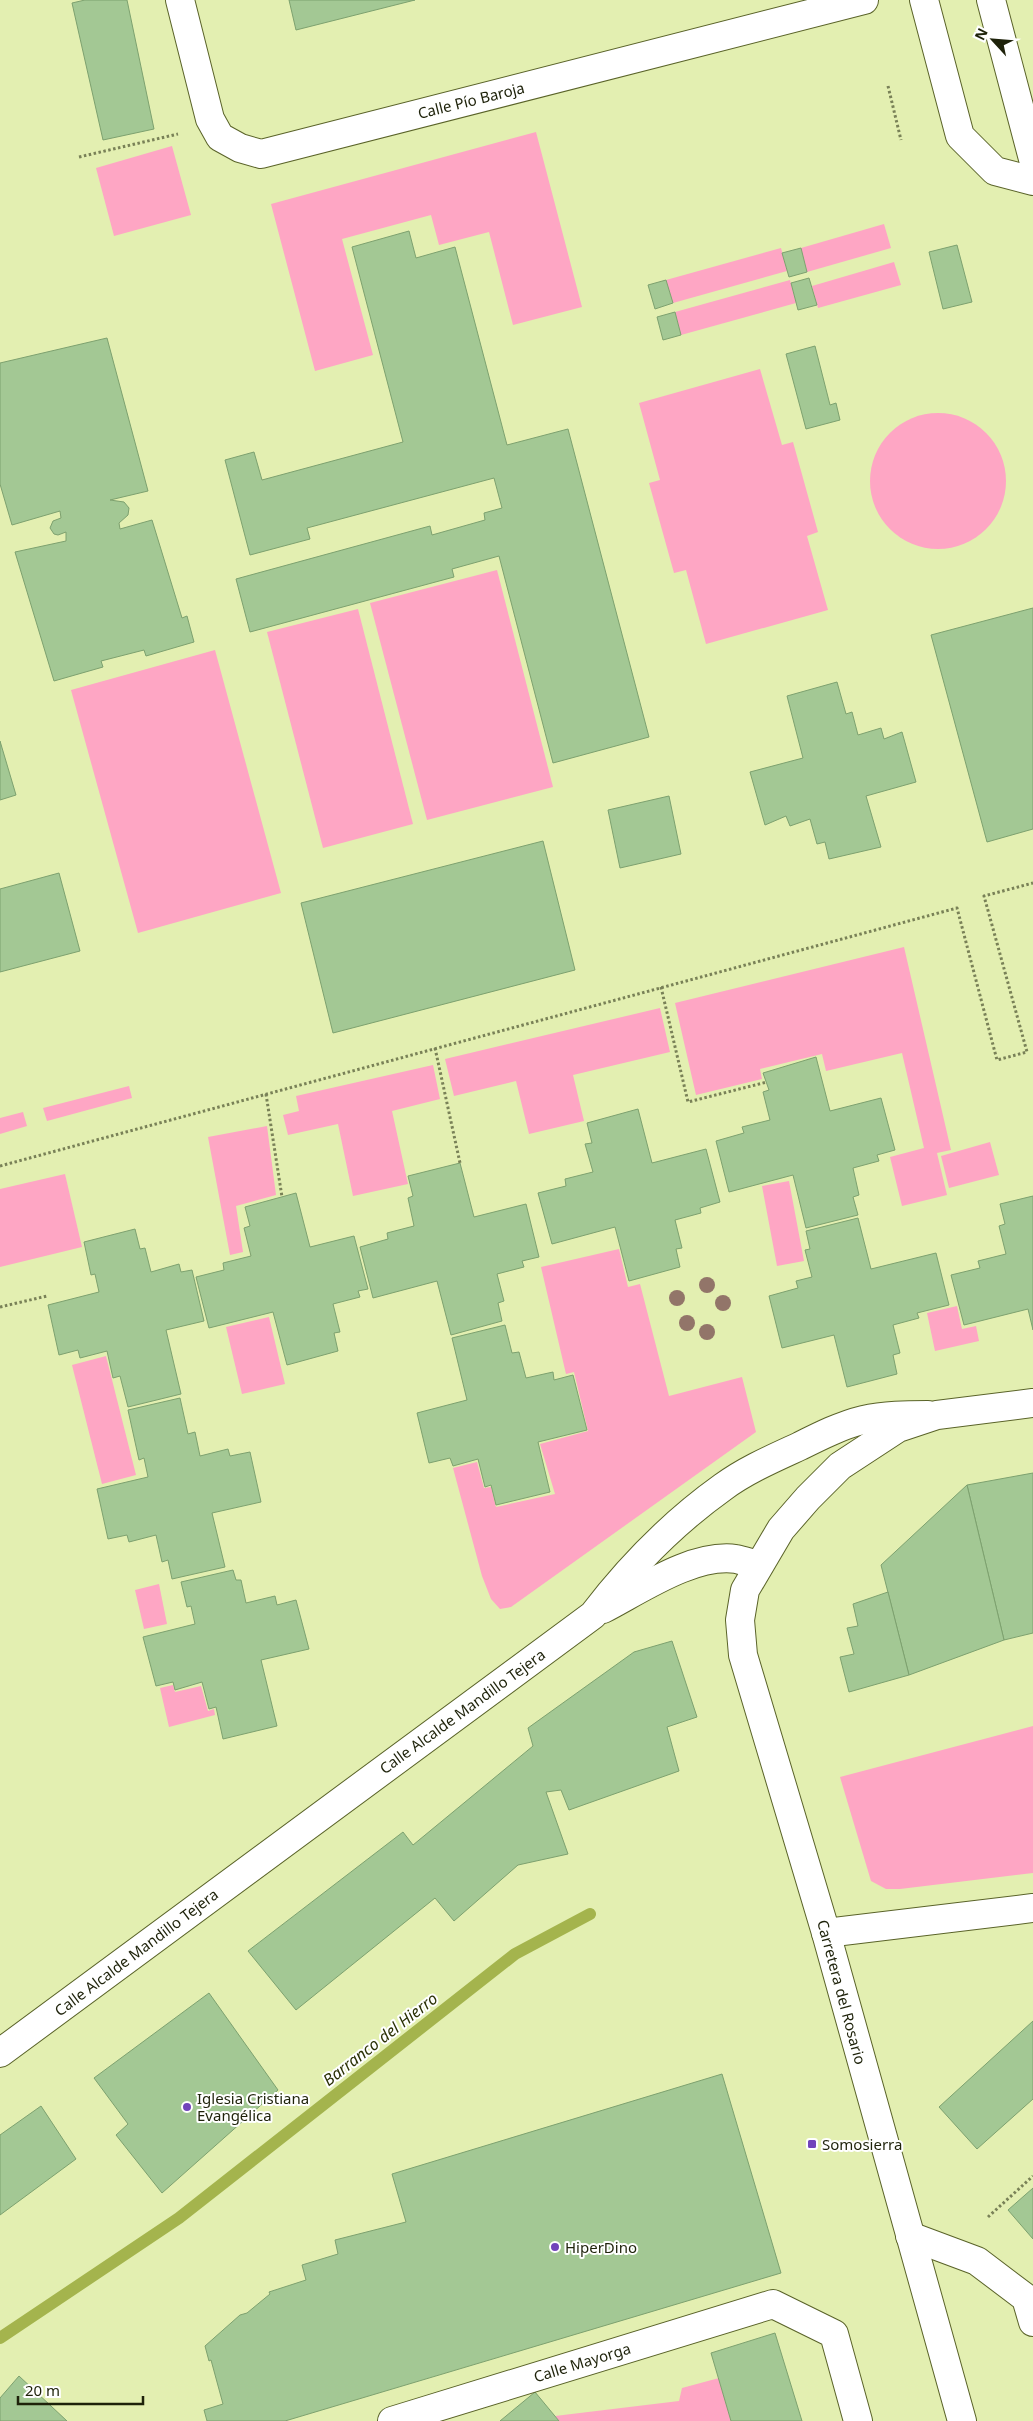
<svg xmlns="http://www.w3.org/2000/svg" width="1033" height="2421" viewBox="0 0 1033 2421" font-family="'Noto Sans',sans-serif">
	<style>
		.green { fill: #fea6c4 }
		.lines { fill: none; stroke-linecap: round; stroke-linejoin: round }
		.stream { stroke: #a4b44d; stroke-width: 12 }
		.building { fill: #a3c894; stroke: #7da16f }
		.minor-casing { stroke: #5a6329; stroke-width: 30 }
		.major-casing { stroke: #5a6329; stroke-width: 30 }
		.path { stroke: #798157; stroke-width: 3; stroke-dasharray: 2.5 2.5; stroke-linecap: butt }
		.minor { stroke: #fff; stroke-width: 28 }
		.major { stroke: #fff; stroke-width: 28 }
		.tree { fill: #927569 }
		.poi-dot { fill: #7143bb; stroke: #fff; stroke-width: 2 }
		.labels { text-anchor: middle; dominant-baseline: central; stroke-width: 4; stroke-linejoin: round; paint-order: stroke }
		.street-label { font-size: 15px; fill: #1e220a; stroke: #fff }
		.poi-label { font-size: 15px; fill: #1e220a; stroke: #fff; text-anchor: start }
		.water-label { font-size: 16px; font-style: italic; fill: #2b3105; stroke: #fff }
	</style>
	<rect width="100%" height="100%" fill="#e3efb1"/>
	<g class="green">
		<path d="M536,132L582,307L513,325L489,232L439,245L431,215L342,239L373,355L315,371L271,204Z"/>
		<path d="M172,146L191,215L114,236L96,168Z"/>
		<path d="M884,224L891,248L807,272L801,248Z"/>
		<path d="M781,248L787,271L673,303L666,280Z"/>
		<path d="M894,262L901,285L818,308L812,286Z"/>
		<path d="M790,280L796,303L681,335L675,312Z"/>
		<path d="M760,369L782,445L793,442L818,532L807,536L828,610L706,644L686,570L674,573L649,483L660,480L639,403Z"/>
		<circle cx="938" cy="481" r="68"/>
		<path d="M497,570L553,787L427,820L370,603Z"/>
		<path d="M358,609L413,824L323,848L267,632Z"/>
		<path d="M215,650L281,893L138,933L71,690Z"/>
		<path d="M904,947L951,1150L937,1153L947,1195L902,1206L890,1157L924,1148L902,1053L826,1071L822,1054L760,1069L762,1079L696,1095L675,1003Z"/>
		<path d="M660,1008L670,1052L573,1075L584,1121L529,1134L516,1081L454,1096L445,1059Z"/>
		<path d="M433,1065L440,1099L392,1111L408,1184L353,1196L338,1124L288,1135L283,1115L299,1111L296,1096Z"/>
		<path d="M129,1086L132,1098L47,1121L43,1108Z"/>
		<path d="M23,1112L27,1126L0,1134V1118Z"/>
		<path d="M267,1126L276,1195L236,1206L243,1252L230,1255L208,1137Z"/>
		<path d="M990,1142L999,1175L949,1188L941,1156Z"/>
		<path d="M65,1174L82,1247L0,1267V1189Z"/>
		<path d="M789,1181L804,1261L777,1266L762,1186Z"/>
		<path d="M619,1249L628,1287L640,1284L669,1396L742,1377L756,1432L511,1607L500,1609L491,1599L482,1576L453,1468L477,1462L484,1488L491,1487L496,1507L555,1494L540,1444L588,1431L574,1372L566,1374L541,1267Z"/>
		<path d="M957,1306L962,1329L976,1326L979,1341L935,1351L927,1313Z"/>
		<path d="M269,1317L285,1384L242,1394L226,1327Z"/>
		<path d="M106,1356L136,1475L102,1484L72,1365Z"/>
		<path d="M159,1584L167,1624L144,1629L135,1590Z"/>
		<path d="M173,1685L175,1692L201,1686L208,1711L214,1709L215,1715L169,1727L160,1688Z"/>
		<path d="M1033,1726V1873L900,1889H886L871,1881L840,1777Z"/>
		<path d="M719,2378L731,2421H559L555,2416L679,2401L682,2388Z"/>
	</g>
	<g class="lines">
		<path class="stream" d="M0,2338L179,2218L515,1954L590,1914"/>
	</g>
	<g class="building">
		<path d="M85,0H127L154,129L103,140L72,3Z"/>
		<path d="M289,0H415L296,30Z"/>
		<path d="M409,231L416,258L455,247L507,445L568,429L649,737L553,763L499,556L452,569L454,577L250,632L236,579L430,526L432,535L485,520L484,513L502,508L494,478L307,528L310,539L250,555L225,460L254,452L262,480L403,442L352,247Z"/>
		<path d="M957,245L972,302L943,309L929,252Z"/>
		<path d="M801,248L807,272L789,277L782,253Z"/>
		<path d="M809,278L817,305L798,310L791,283Z"/>
		<path d="M666,280L673,303L655,309L648,285Z"/>
		<path d="M675,312L681,335L663,340L657,317Z"/>
		<path d="M107,338L148,491L110,500L124,502L129,508L128,515L119,523L120,529L152,520L182,618L187,616L194,642L146,656L144,650L101,661L103,667L54,681L15,552L66,541V532L58,535L54,534L50,528L53,521L61,518L60,511L12,525L0,484V363Z"/>
		<path d="M815,346L830,405L836,403L840,420L806,429L786,354Z"/>
		<path d="M1033,608V829L987,842L931,635Z"/>
		<path d="M837,682L846,714L852,712L858,735L881,728L884,739L902,732L916,782L866,796L881,847L829,859L825,842L817,844L810,819L790,826L786,816L765,825L750,772L803,758L787,696Z"/>
		<path d="M0,741L16,795L0,800Z"/>
		<path d="M669,796L681,854L620,868L608,810Z"/>
		<path d="M543,841L575,970L333,1033L301,903Z"/>
		<path d="M59,873L80,951L0,972V889Z"/>
		<path d="M816,1057L830,1111L881,1098L895,1150L877,1155L879,1161L853,1168L859,1195L853,1197L858,1215L806,1228L793,1175L729,1192L716,1141L744,1133L742,1127L770,1120L763,1092L769,1090L763,1073Z"/>
		<path d="M638,1109L652,1163L706,1149L720,1202L700,1208L701,1213L675,1220L682,1248L676,1249L680,1267L629,1281L615,1227L552,1244L538,1193L566,1186L565,1179L593,1172L585,1144L592,1143L587,1123Z"/>
		<path d="M460,1163L474,1217L526,1204L539,1257L522,1261L524,1267L497,1274L504,1301L498,1303L502,1321L451,1335L437,1281L373,1298L360,1247L388,1239L387,1233L414,1226L408,1198L413,1196L408,1176Z"/>
		<path d="M296,1193L310,1247L354,1236L368,1289L358,1291L360,1297L333,1304L340,1332L334,1333L338,1351L287,1365L273,1312L209,1328L196,1277L224,1270L223,1263L251,1256L244,1228L250,1226L245,1207Z"/>
		<path d="M1033,1196V1330L1028,1309L964,1325L951,1275L980,1268L978,1261L1006,1254L999,1226L1005,1224L1000,1204Z"/>
		<path d="M858,1218L871,1269L936,1253L949,1305L917,1313L919,1318L893,1325L900,1353L893,1355L897,1374L847,1387L834,1335L782,1348L769,1296L798,1288L796,1281L812,1277L805,1250L810,1249L806,1231Z"/>
		<path d="M135,1229L140,1249L145,1248L151,1272L179,1264L181,1272L192,1270L204,1321L166,1330L181,1394L128,1407L120,1376L113,1378L107,1351L80,1358L78,1350L59,1355L48,1305L99,1292L95,1274L91,1275L84,1242Z"/>
		<path d="M505,1325L512,1353L519,1352L526,1378L553,1372L554,1380L573,1375L587,1430L538,1442L550,1492L496,1505L491,1485L485,1487L478,1459L453,1466L450,1458L429,1463L417,1413L467,1400L452,1338Z"/>
		<path d="M180,1398L188,1434L195,1432L200,1456L228,1449L230,1456L250,1452L261,1502L212,1513L225,1567L172,1579L168,1560L162,1562L156,1535L129,1542L127,1535L108,1539L97,1489L148,1477L144,1458L139,1460L128,1410Z"/>
		<path d="M1033,1473V1633L1004,1640L967,1485Z"/>
		<path d="M967,1485L1004,1640L909,1675L881,1565Z"/>
		<path d="M233,1570L236,1580H241L246,1603L275,1596L277,1605L296,1600L309,1649L261,1660L277,1726L223,1739L216,1707L209,1709L202,1682L175,1690L173,1682L156,1686L143,1637L195,1624L191,1606L187,1607L181,1582Z"/>
		<path d="M888,1592L909,1675L849,1692L840,1657L854,1654L847,1628L858,1626L853,1604Z"/>
		<path d="M672,1641L697,1717L667,1727L679,1771L569,1810L561,1790L546,1792L568,1854L518,1865L454,1921L435,1898L296,2010L248,1951L403,1832L413,1845L533,1746L528,1728L634,1652Z"/>
		<path d="M209,1993L278,2090L162,2193L116,2135L128,2124L94,2078Z"/>
		<path d="M1033,2021V2099L977,2149L939,2107Z"/>
		<path d="M722,2074L781,2273L285,2421H207L204,2410L223,2404L211,2360L209,2361L205,2346L240,2315L247,2313L270,2294L269,2292L306,2280L302,2265L338,2254L335,2240L406,2222L392,2174Z"/>
		<path d="M41,2106L76,2159L0,2215V2135Z"/>
		<path d="M1033,2188V2239L1008,2210Z"/>
		<path d="M775,2333L802,2421H731L711,2353Z"/>
		<path d="M19,2376L67,2421H0V2398Z"/>
		<path d="M535,2392L559,2421H500Z"/>
	</g>
	<g class="lines">
		<defs>
			<g id="minor">
				<path d="M180,0L210,119L220,137L240,148L261,154L864,0"/>
				<path d="M924,0L960,136L995,171L1033,181"/>
				<path d="M991,0L1033,159"/>
				<path d="M603,1609C640,1590 693,1553 736,1559C744,1561 751,1563 759,1565"/>
				<path d="M826,1933L1033,1908"/>
				<path d="M0,2053L593,1615C629,1568 674,1522 723,1487C746,1470 774,1458 800,1446C820,1436 842,1425 863,1420C885,1415 906,1415 928,1415"/>
				<path d="M910,2236L977,2261L1026,2298L1033,2322"/>
				<path d="M392,2421L773,2304L834,2334L858,2421"/>
			</g>
			<path id="major" d="M962,2421L826,1933L743,1655L740,1620L745,1590L781,1529L808,1498L840,1466L898,1428L937,1415L1033,1403"/>
		</defs>
		<use href="#minor" class="minor-casing"/>
		<use href="#major" class="major-casing"/>
		<g class="path">
			<path d="M888,86L901,140"/>
			<path d="M79,157L178,134"/>
			<path d="M661,987L688,1102L767,1082"/>
			<path d="M435,1048L460,1163"/>
			<path d="M266,1094L282,1197"/>
			<path d="M0,1166L957,908L997,1060L1027,1052L984,896L1033,883"/>
			<path d="M0,1307L47,1296"/>
			<path d="M988,2217L1033,2176"/>
		</g>
		<use href="#minor" class="minor"/>
		<use href="#major" class="major"/>
	</g>
	<g class="tree">
		<circle cx="707" cy="1285" r="8"/>
		<circle cx="677" cy="1298" r="8"/>
		<circle cx="723" cy="1303" r="8"/>
		<circle cx="687" cy="1323" r="8"/>
		<circle cx="707" cy="1332" r="8"/>
	</g>
	<g class="poi-dot">
		<circle cx="187" cy="2107" r="5"/>
		<rect x="807" y="2139" width="10" height="10" rx="2.5"/>
		<circle cx="555" cy="2247" r="5"/>
	</g>
	<g class="labels">
		<g class="street-label">
			<text transform="translate(471 100) rotate(-14)">Calle Pío Baroja</text>
			<text transform="translate(462 1711) rotate(-36)">Calle Alcalde Mandillo Tejera</text>
			<text transform="translate(136 1952) rotate(-37)">Calle Alcalde Mandillo Tejera</text>
			<text transform="translate(842 1992) rotate(75)">Carretera del Rosario</text>
			<text transform="translate(582 2362) rotate(-17)">Calle Mayorga</text>
		</g>
		<g class="poi-label">
			<text x="197" y="2098">Iglesia Cristiana<tspan x="197" dy="17">Evangélica</tspan></text>
			<text x="822" y="2144">Somosierra</text>
			<text x="565" y="2247">HiperDino</text>
		</g>
		<g class="water-label">
			<text transform="translate(380 2039) rotate(-38)">Barranco del Hierro</text>
		</g>
	</g>
	<g transform="translate(993 40) rotate(296)" stroke="#ffffff" stroke-width="4" paint-order="stroke">
	<path d="M0-4L9 19L0 12L-9 19Z" fill="#1e220a"/>
	<text y="-8" font-size="14" font-weight="bold" text-anchor="middle" fill="#1e220a">N</text>
	</g>
	<path d="M18 2396v8h125v-8" fill="none" stroke="#1e220a" stroke-width="2.5"/>
	<text x="25" y="2396" font-size="15" fill="#1e220a" stroke="#ffffff" stroke-width="4" paint-order="stroke">20 m</text>
</svg>
